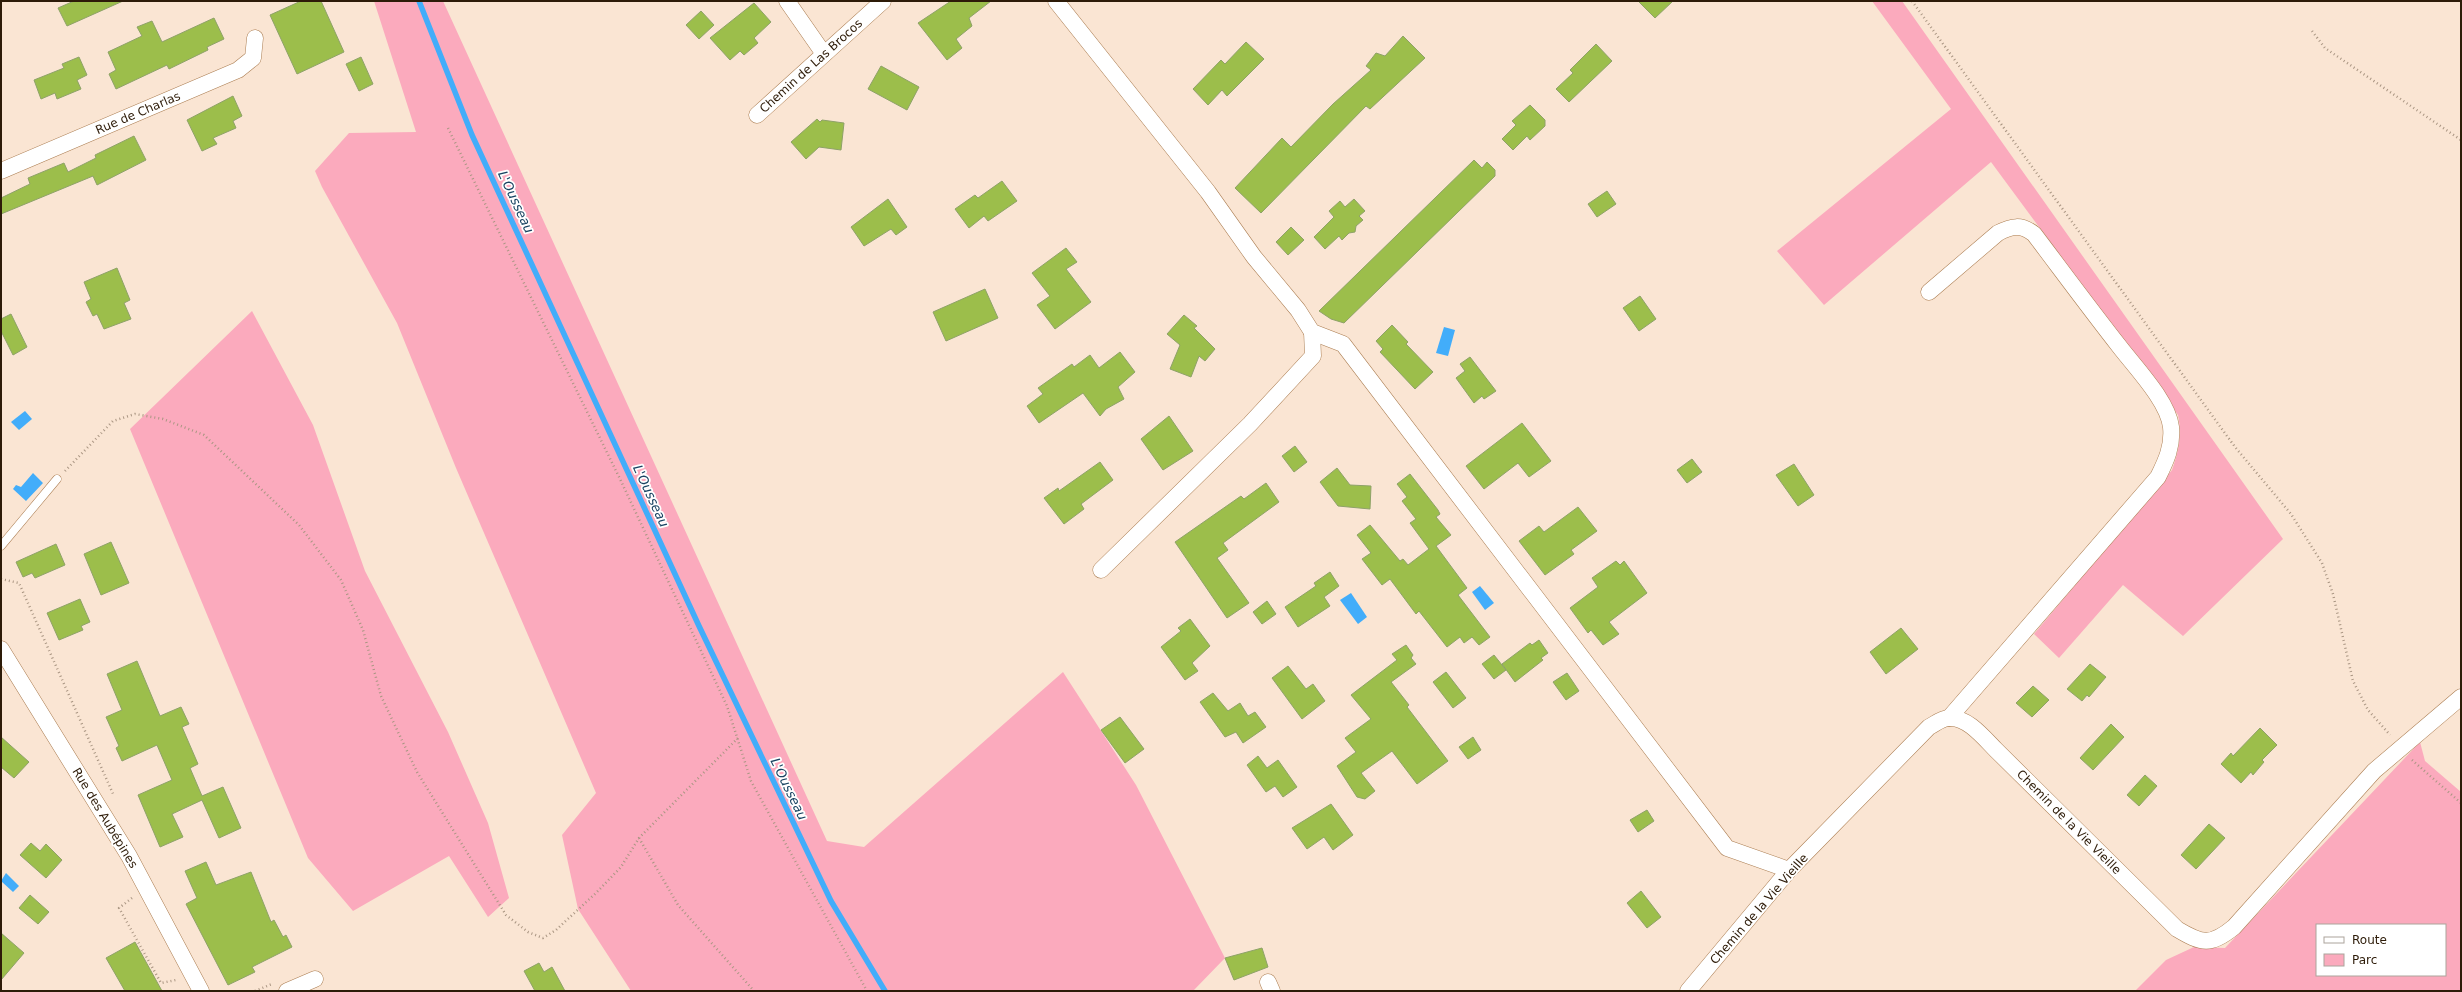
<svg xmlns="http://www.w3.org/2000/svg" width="2462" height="992" viewBox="0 0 2462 992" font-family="'DejaVu Sans',sans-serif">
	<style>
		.green { fill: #fbaabd; fill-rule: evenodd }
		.water { fill: #42adfa }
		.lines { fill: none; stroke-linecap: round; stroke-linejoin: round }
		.stream { stroke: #42adfa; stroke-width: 5.5 }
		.building { fill: #9cbe4b; stroke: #8ea268 }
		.lane-casing { stroke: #ab7d51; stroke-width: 9 }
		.street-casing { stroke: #ab7d51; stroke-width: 17 }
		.path { stroke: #aa9683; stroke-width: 2.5; stroke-dasharray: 1 3; stroke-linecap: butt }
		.lane { stroke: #fff; stroke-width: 8 }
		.street { stroke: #fff; stroke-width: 16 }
		.labels { text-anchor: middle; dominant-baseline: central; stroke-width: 3.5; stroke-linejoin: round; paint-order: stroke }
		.street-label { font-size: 12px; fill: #2d1b08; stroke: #fff }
		.water-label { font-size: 13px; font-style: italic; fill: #194362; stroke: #fff }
	</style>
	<rect width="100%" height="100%" fill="#fae5d3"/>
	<g class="green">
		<path d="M374,1H443L827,841L864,847L1063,672L1136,785L1225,958L1193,991H631L578,909L562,835L596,793L456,468L397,323L322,187L315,171L349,133L416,132Z"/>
		<path d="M1872,1H1902L2283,539L2183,636L2123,585L2059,658L2034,634L2172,470C2179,450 2182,435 2178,415L1991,162L1824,305L1777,251L1951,109Z"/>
		<path d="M252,311L313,425L365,571L448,732L488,823L509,898L488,917L449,856L353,911L308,858L130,429Z"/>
		<path d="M2420,742L2425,761L2461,792V991H2135L2166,960L2194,947L2225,948ZM2317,925H2445V975H2317Z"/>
	</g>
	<g class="water">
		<path d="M1444,327L1455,330L1448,356L1436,353Z"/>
		<path d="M25,411L32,419L19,430L11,422Z"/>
		<path d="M33,473L43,483L26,501L13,489L16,485L21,487Z"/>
		<path d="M1480,586L1494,603L1485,610L1472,592Z"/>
		<path d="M1351,593L1367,617L1358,624L1340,600Z"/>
		<path d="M6,873L19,886L13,892L1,881Z"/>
	</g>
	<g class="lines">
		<path class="stream" d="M419,1L472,135L699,626L831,901L885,991"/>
	</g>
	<g class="building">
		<path d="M74,1H123L67,26L58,8Z"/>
		<path d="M301,1H321L344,52L297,74L270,15Z"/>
		<path d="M951,1H991L969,18L972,26L956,39L962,48L947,60L918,23Z"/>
		<path d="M1638,1H1673L1655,18Z"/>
		<path d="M754,3L771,22L754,38L758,43L744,55L740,51L730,60L710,38Z"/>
		<path d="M701,11L714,25L699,39L686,25Z"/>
		<path d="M214,18L224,39L207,47L208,50L169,69L167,65L116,89L109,74L116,70L108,52L142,36L137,27L152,21L162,42Z"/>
		<path d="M1403,36L1425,58L1370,109L1366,106L1261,213L1235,188L1282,138L1291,147L1333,104L1371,70L1366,66L1376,53L1385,56Z"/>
		<path d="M1246,42L1264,59L1227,96L1222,90L1208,105L1193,89L1221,60L1225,64Z"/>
		<path d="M1596,44L1612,61L1569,102L1556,89L1573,73L1570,70Z"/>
		<path d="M79,57L87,75L77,80L81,89L57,99L55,93L41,99L34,80L64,68L62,64Z"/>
		<path d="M361,57L373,84L359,91L346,64Z"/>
		<path d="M881,66L919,87L907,110L868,89Z"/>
		<path d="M233,96L242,116L233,121L236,128L213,138L217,144L202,151L187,120Z"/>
		<path d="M1530,105L1545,120V126L1530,140L1527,136L1513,150L1502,139L1516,125L1512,121Z"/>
		<path d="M817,119L820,122L822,120L844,123L841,150L819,147L806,159L791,142Z"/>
		<path d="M134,136L146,160L97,185L93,176L1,214V198L30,184L28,178L64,163L68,172L96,158L95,155Z"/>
		<path d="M1474,160L1482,168L1487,162L1495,170V176L1344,323L1331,319L1319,311Z"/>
		<path d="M1002,181L1017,201L988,221L984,216L969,228L955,209L975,195L978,198Z"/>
		<path d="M1607,191L1616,204L1597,217L1588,204Z"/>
		<path d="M888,199L907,227L896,235L891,229L864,246L851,227Z"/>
		<path d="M1354,199L1365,211L1359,216L1363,220L1356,226L1355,232L1349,233L1342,240L1339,236L1325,249L1314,237L1334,217L1329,211L1340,201L1345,207Z"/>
		<path d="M1291,227L1304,240L1288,255L1276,242Z"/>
		<path d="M1066,248L1077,262L1066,269L1091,302L1055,329L1037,305L1050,296L1032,273Z"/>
		<path d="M117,268L130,300L124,303L131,319L104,329L97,314L93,316L86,302L91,299L84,282Z"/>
		<path d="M985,289L998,318L946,341L933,312Z"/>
		<path d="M1640,296L1656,319L1639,331L1623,308Z"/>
		<path d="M11,314L27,347L13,355L1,331V319Z"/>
		<path d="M1184,315L1197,326L1194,328L1215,349L1205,361L1199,356L1191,377L1170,369L1180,345L1167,334Z"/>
		<path d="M1392,325L1408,342L1406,344L1433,372L1415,389L1380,352L1383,349L1376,341Z"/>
		<path d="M1120,352L1135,372L1118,387L1124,399L1106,409L1100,416L1083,393L1039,423L1027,406L1043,394L1038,388L1072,364L1074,367L1090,355L1099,368Z"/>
		<path d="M1470,357L1496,391L1484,399L1482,396L1474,403L1456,378L1465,371L1460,364Z"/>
		<path d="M1169,416L1193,451L1163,470L1141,439Z"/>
		<path d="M1522,423L1551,461L1529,477L1518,463L1484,489L1466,466Z"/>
		<path d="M1295,446L1307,462L1294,472L1282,456Z"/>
		<path d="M1692,459L1702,472L1687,483L1677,470Z"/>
		<path d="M1100,462L1113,480L1081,504L1084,509L1064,524L1044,498L1058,488L1059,491Z"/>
		<path d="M1794,464L1814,495L1798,506L1776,475Z"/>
		<path d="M1337,468L1350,485L1371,486L1370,509L1338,506L1320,482Z"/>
		<path d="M1410,474L1438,510L1440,514L1436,517L1451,535L1436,546L1467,588L1458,595L1490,637L1479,645L1472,637L1464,643L1460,637L1447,647L1419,611L1416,614L1390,579L1382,585L1362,559L1371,553L1357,535L1370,525L1400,561L1403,559L1408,565L1429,549L1410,523L1416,519L1402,501L1407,497L1397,484Z"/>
		<path d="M1266,483L1279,502L1223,543L1228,550L1217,558L1249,603L1227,618L1175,542L1241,496L1244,499Z"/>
		<path d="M1578,507L1597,531L1571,550L1574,554L1545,575L1519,541L1539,526L1544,532Z"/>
		<path d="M111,542L129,583L101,595L84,554Z"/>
		<path d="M56,544L65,565L35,578L32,573L23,577L16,562Z"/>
		<path d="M1616,561L1620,565L1624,561L1647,593L1609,622L1619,634L1603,645L1591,630L1588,633L1570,608L1598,587L1592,578Z"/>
		<path d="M1330,572L1339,586L1324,597L1330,606L1298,627L1285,607L1316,586L1314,583Z"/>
		<path d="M80,599L90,622L81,626L83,630L59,640L47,613Z"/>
		<path d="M1267,601L1276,614L1262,624L1253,612Z"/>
		<path d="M1190,619L1210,646L1192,663L1198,671L1185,680L1161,647L1181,631L1178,628Z"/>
		<path d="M1901,628L1918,649L1886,674L1870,652Z"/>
		<path d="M1539,640L1548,653L1541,658L1543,660L1515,682L1502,664L1530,643L1532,645Z"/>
		<path d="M1406,645L1413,655L1411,658L1416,664L1391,682L1409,705L1407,707L1448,761L1417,784L1392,751L1361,773L1375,791L1365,799L1357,797L1337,766L1356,752L1345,738L1371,719L1351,695L1397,660L1392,654Z"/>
		<path d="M1494,655L1506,670L1494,679L1482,664Z"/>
		<path d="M137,661L160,716L181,707L189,724L182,727L198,764L190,768L202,796L223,787L241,828L219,838L202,800L172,814L183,837L160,847L138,795L172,780L157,745L122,761L116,748L119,746L106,717L122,710L107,674Z"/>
		<path d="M2090,664L2106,677L2089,697L2087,695L2082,701L2067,689Z"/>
		<path d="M1288,666L1306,689L1313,684L1325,701L1302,719L1272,678Z"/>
		<path d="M1446,672L1466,698L1453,708L1433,682Z"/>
		<path d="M1567,673L1579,691L1566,700L1553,682Z"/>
		<path d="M2033,686L2049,700L2032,717L2016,703Z"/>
		<path d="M1213,693L1228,711L1240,703L1248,716L1255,712L1266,727L1243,743L1236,732L1225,737L1200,702Z"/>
		<path d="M1120,717L1144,749L1125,763L1101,730Z"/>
		<path d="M2111,724L2124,737L2093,770L2080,758Z"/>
		<path d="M2260,728L2277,745L2262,760L2264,762L2253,775L2251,772L2241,783L2221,764L2231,753L2233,756Z"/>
		<path d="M1,737L29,762L14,778L1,767Z"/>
		<path d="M1473,737L1481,750L1468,759L1459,747Z"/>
		<path d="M1258,756L1267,768L1278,760L1297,787L1283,797L1275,786L1266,792L1247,765Z"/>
		<path d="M2145,775L2157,786L2139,806L2127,795Z"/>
		<path d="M1331,804L1353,835L1333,850L1324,837L1307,849L1292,828Z"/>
		<path d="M1647,810L1654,821L1638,832L1630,820Z"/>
		<path d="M2209,824L2225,838L2196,869L2181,855Z"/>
		<path d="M31,843L40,851L46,844L62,860L46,878L20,855Z"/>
		<path d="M206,862L216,885L251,872L271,922L274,920L283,937L286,935L292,947L252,967L255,972L228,985L186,904L197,898L185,871Z"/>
		<path d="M1641,891L1661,917L1647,928L1627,903Z"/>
		<path d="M30,895L49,912L38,924L19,908Z"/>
		<path d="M1,933L24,953L1,980Z"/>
		<path d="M135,942L162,991H125L106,958Z"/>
		<path d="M1262,948L1268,967L1234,980L1225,958Z"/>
		<path d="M539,963L544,972L552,967L565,991H535L524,971Z"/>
	</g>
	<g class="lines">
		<defs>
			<path id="lane" d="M1,546L57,479"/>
			<g id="street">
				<path d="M787,1L824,54"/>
				<path d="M1056,1L1208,192L1254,257L1298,310L1312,332L1343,344L1727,848L1789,870"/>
				<path d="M757,115L883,1"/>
				<path d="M1,171L238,70L253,58L255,38"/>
				<path d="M1929,292L1998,233C2012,226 2021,224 2034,234C2062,271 2090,309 2119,346C2135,367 2168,401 2171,427C2173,446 2166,461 2158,477L1949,718"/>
				<path d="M1101,570L1250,424L1313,356L1312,332"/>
				<path d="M1,649L129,856L201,991"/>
				<path d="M1268,982L1272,991"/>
				<path d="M287,991L315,979"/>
				<path d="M1688,991L1789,870L1929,727C1935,724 1942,718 1949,718C1967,716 1985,739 1996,750L2177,929C2202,944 2211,946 2234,927L2374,771L2461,697"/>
			</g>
		</defs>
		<use href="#lane" class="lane-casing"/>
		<use href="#street" class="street-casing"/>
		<g class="path">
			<path d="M1912,1L2235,447L2291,514L2322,563L2333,594L2353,681L2368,710L2390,735"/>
			<path d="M2312,31L2325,48L2461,140"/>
			<path d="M448,128L620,479L727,706L751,781L867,991"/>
			<path d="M65,471L113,421L135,414L163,419L204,435L299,525L341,580L363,630L381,696L417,772L506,915L528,932L543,938L556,930L596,893L621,867L639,838L738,738"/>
			<path d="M1,579L19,583L114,796"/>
			<path d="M2412,760L2461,803"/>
			<path d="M639,838L678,905L754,991"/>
			<path d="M132,898L119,908L161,983L176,980"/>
			<path d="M255,991L272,984"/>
		</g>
		<use href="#lane" class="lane"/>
		<use href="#street" class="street"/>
	</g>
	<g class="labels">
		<g class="street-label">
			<text transform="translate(811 66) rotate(-42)">Chemin de Las Brocos</text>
			<text transform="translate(138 113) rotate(-23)">Rue de Charlas</text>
			<text transform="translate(105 818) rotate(59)">Rue des Aubépines</text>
			<text transform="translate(2069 822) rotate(45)">Chemin de la Vie Vieille</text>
			<text transform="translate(1759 909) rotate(-49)">Chemin de la Vie Vieille</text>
		</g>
		<g class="water-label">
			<text transform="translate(516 202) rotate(65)">L'Ousseau</text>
			<text transform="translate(651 496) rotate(65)">L'Ousseau</text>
			<text transform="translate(789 789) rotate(64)">L'Ousseau</text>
		</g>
	</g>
	<rect width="2462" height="992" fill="none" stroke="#2d1b08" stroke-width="4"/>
	<rect x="2316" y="924" width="130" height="52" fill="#ffffff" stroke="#aba49c"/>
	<rect x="2324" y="937" width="20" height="6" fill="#ffffff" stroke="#aba49c"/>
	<text x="2352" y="944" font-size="12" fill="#2d1b08">Route</text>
	<rect x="2324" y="954" width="20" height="12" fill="#fbaabd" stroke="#aba49c"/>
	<text x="2352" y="964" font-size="12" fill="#2d1b08">Parc</text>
</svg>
